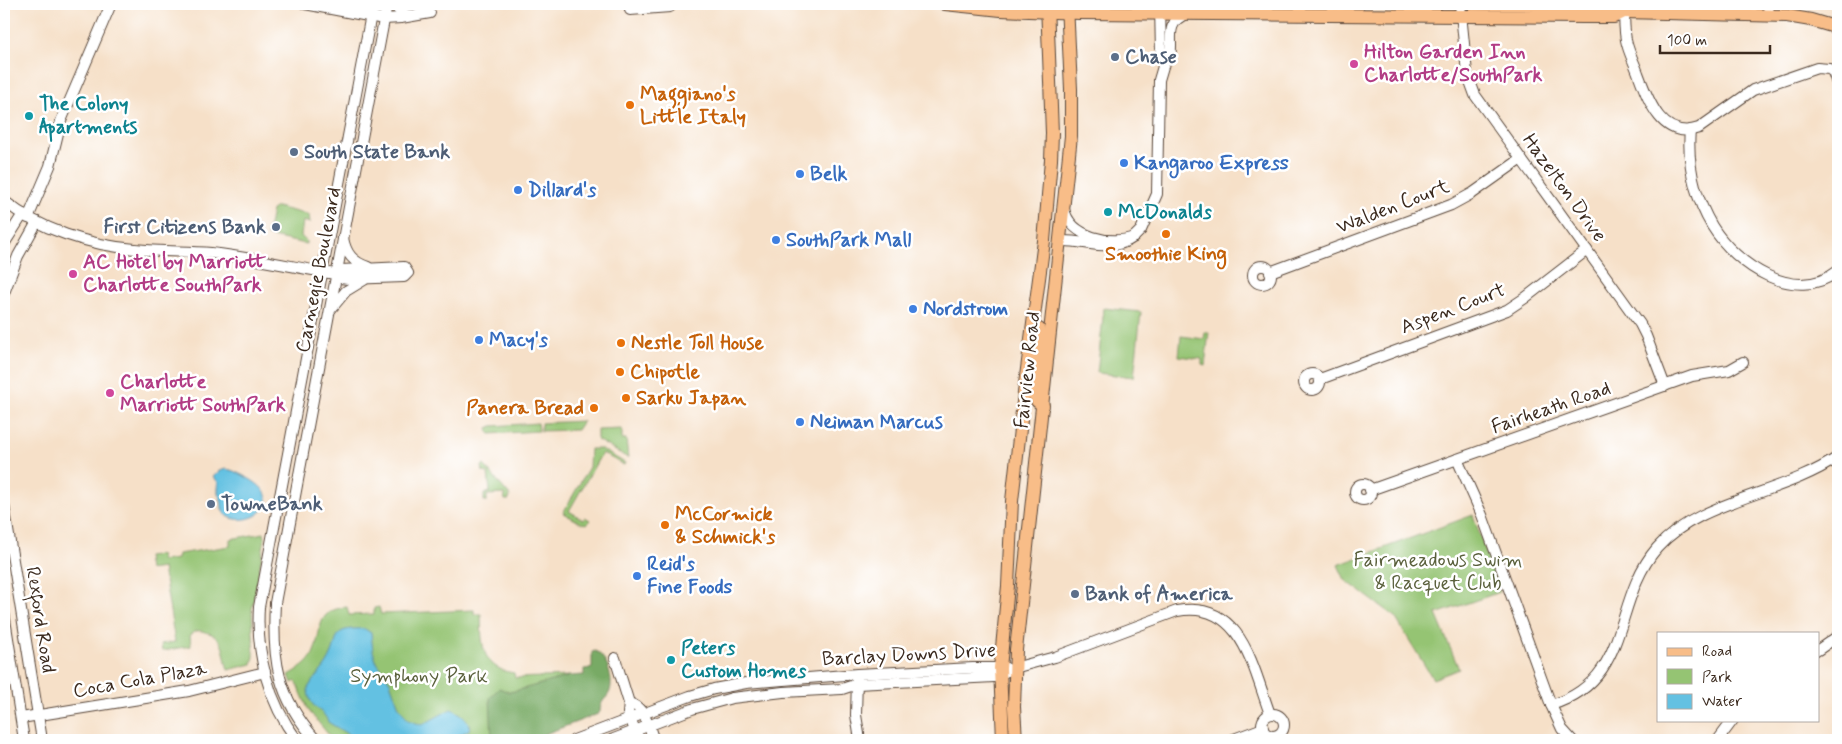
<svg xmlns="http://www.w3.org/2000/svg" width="1842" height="744" viewBox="0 0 1842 744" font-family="Mynerve,sans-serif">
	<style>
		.green { fill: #95c473; stroke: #687748 }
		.forest { fill: #78aa65; stroke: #5a6a42 }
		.water { fill: #64c1e2; stroke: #507680 }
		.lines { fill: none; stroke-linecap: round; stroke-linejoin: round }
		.minor-casing { stroke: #574538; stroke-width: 12 }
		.major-casing { stroke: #574538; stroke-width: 14 }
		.minor { stroke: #fff; stroke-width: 10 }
		.major { stroke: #f8bd88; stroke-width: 12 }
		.service-dot { fill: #5c6f8a; stroke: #fff; stroke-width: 2 }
		.hotel-dot { fill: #d1479c; stroke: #fff; stroke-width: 2 }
		.food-dot { fill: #e8710a; stroke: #fff; stroke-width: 2 }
		.culture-dot { fill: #0f9aa8; stroke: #fff; stroke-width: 2 }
		.shop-dot { fill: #3f7fe0; stroke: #fff; stroke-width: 2 }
		.labels { text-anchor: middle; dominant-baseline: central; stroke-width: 5; stroke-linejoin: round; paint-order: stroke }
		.hotel-label { font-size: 20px; font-weight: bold; fill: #b23c85; stroke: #fff; text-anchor: start }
		.service-label { font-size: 20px; font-weight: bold; fill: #4e5e75; stroke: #fff; text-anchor: start }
		.food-label { font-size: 20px; font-weight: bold; fill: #c56008; stroke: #fff; text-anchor: start }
		.culture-label { font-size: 20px; font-weight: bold; fill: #0d838f; stroke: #fff; text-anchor: start }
		.shop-label { font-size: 20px; font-weight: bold; fill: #366cbe; stroke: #fff; text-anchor: start }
		.street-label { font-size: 20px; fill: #3b2a1e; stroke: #fff }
		.park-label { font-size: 20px; fill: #5a603c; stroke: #fff }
	</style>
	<rect width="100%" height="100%" fill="#fff"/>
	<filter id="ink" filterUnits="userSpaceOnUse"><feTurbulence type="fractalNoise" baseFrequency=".02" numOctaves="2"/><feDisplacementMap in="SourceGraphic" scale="10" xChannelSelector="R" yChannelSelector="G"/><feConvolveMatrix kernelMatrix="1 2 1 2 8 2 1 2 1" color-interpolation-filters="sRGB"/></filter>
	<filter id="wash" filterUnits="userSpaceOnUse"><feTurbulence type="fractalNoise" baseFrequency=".0096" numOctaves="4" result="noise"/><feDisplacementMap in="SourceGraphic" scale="20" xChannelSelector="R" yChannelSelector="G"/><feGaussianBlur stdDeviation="1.12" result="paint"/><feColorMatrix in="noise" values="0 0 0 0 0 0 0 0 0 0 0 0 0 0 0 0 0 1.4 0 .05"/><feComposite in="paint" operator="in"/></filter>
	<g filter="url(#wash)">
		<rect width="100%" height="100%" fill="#f6e0c8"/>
		<g class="green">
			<path d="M277,207L309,215L310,223L303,221L301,236L306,241V244L267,236L272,210Z"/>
			<path d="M1104,308L1141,312L1134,377L1097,373Z"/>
			<path d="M1205,332H1209L1205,366L1202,365V359L1179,356L1181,336L1204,339Z"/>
			<path d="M583,421L577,430L541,431V423Z"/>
			<path d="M538,423L539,431L490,434L488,432V428L492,426Z"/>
			<path d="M622,429V439H626L628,458L597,440V430Z"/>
			<path d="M590,449H601L625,463L624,465L602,453L569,511L584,520L585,517L590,520L587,524L584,523L583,524L563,513L589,467Z"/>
			<path d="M484,465L510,496L509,500H505L504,494L487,495V501H484V494L490,492L488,473L483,472L482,466Z"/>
			<path d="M1473,515L1500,592L1436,614L1459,669L1433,679L1395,617L1345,580L1338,565Z"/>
			<path d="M264,533L265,538L252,609L254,657L252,664L228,670C223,655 226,636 205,632C199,630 195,630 190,635L191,646L162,651L161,644L175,642L163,568L149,570L147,557L160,555L162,561L177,559L178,554L230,546V539Z"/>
			<path d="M347,607L349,615L374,614V608L379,607L381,614L474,610V614H481C482,641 479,668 514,673L515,678L570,676L529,688L511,692L492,740H333L309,711L296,681L292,683L289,675C298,670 308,664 313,654C323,631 314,610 347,607Z"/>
		</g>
		<path class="forest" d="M595,651C606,655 614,679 610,691C607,700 600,699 600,712L598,714L529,740H492L490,698L499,688L509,692L515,691L570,676L584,675V669L592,668V652Z"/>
		<g class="water">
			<path d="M226,469C233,470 238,473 244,476C296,501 247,531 226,515C219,510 224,501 218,494V482L213,477L219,471Z"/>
			<path d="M365,629L371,633L373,651L376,661L390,682L399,707L408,720L422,725L451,709C460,712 465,717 470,725L469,730L450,740H357L328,722C324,708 308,710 308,688C313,678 322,672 327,663C342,639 327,627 365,629Z"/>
		</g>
	</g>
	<g filter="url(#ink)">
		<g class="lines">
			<defs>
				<g id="minor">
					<path d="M305,4L384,19L401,18L430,13"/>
					<path d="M393,4C398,10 404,16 413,15"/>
					<path d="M630,4V10L670,7V4"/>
					<path d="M1160,4L1161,55L1164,63C1181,50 1158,26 1186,14"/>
					<path d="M1460,4L1467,73L1475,95L1640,324L1646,336L1665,386"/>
					<path d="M1768,4L1769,15"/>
					<path d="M1624,5C1624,17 1624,29 1626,40C1628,51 1634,62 1638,73C1648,100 1662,141 1699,128L1753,90L1817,68L1829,69L1833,72L1838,86"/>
					<path d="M1749,15L1753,4"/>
					<path d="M1690,130C1687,164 1695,197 1712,226C1736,265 1795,305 1838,271"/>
					<path d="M4,201C40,230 89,245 135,249C160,252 186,251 211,253C253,258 294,267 335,274L340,278L348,279L404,277L408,273L404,267L341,270L335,274"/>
					<path d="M28,218L50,166L61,121L111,4"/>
					<path d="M1134,237L1141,230L1157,194L1159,80L1164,63"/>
					<path d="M343,238C346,254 353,262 368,267"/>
					<path d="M1061,241C1087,240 1110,254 1134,237C1111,246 1070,237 1064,209"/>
					<path d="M4,244L23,214"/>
					<circle cx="1262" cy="275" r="9"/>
					<path d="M1270,272L1451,205L1473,193L1521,159"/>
					<path d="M4,293L18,256L37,222"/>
					<path d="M331,309L346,291L364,280"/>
					<circle cx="1312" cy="382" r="8"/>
					<path d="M1320,379L1507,310L1525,298L1587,250"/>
					<path d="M1457,459L1482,515L1551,705L1562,729L1572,740"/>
					<circle cx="1363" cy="492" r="8"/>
					<path d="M1370,490L1692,376L1729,370L1743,362"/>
					<path d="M4,505L42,740"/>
					<path d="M4,613L24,740"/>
					<path d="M1818,650L1838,636"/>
					<path d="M615,658L629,703L628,713L639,740"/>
					<path d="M857,679L856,715L860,740"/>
					<path d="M629,703C645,707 648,726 654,740"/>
					<path d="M1551,705C1633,680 1611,601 1657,548C1700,499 1783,495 1838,457"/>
					<circle cx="1273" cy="725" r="11"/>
					<path d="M21,718L189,691L265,672"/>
					<path d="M297,740C268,702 256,654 259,607L373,4"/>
					<path d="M316,740C277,697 272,659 275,603L387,4"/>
					<path d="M574,740L690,696L714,689L746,683L857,674L973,668H1006"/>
					<path d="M611,740L692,709L732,698L783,692L842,689L857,684L994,677L1014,668L1055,657L1177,611C1242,599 1253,669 1270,714"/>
					<path d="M1231,740L1263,728"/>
					<path d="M1718,740L1733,720"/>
				</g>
				<g id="major">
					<path d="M945,4L1001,10L1079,13L1585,17H1614L1624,12"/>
					<path d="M1473,4L1609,6L1620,8L1624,12L1787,16L1811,20L1838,28"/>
					<path d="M1039,329V355L1034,394L1037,401L1043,406"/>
					<path d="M1003,740L1000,668L1008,586L1012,501L1025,384L1044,241L1051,160L1052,133L1047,4"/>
					<path d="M1016,740L1014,707L1016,650L1071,136V89L1067,4"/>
				</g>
			</defs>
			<use href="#minor" class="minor-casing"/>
			<use href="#major" class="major-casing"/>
			<use href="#minor" class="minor"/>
			<use href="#major" class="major"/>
		</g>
	</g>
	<g class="service-dot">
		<circle cx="1115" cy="57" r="5"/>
		<circle cx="294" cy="152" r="5"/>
		<circle cx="276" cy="227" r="5"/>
		<circle cx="211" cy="504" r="5"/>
		<circle cx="1075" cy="594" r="5"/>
	</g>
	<g class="hotel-dot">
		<circle cx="1354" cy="64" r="5"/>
		<circle cx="73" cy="274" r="5"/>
		<circle cx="110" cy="393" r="5"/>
	</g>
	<g class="food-dot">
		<circle cx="630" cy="105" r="5"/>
		<circle cx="1166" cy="234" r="5"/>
		<circle cx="621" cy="343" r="5"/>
		<circle cx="620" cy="372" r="5"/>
		<circle cx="626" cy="398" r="5"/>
		<circle cx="594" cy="408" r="5"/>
		<circle cx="665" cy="525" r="5"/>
	</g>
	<g class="culture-dot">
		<circle cx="29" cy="116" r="5"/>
		<circle cx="1108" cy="212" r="5"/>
		<circle cx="671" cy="660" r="5"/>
	</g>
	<g class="shop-dot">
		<circle cx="1124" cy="163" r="5"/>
		<circle cx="800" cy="174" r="5"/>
		<circle cx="518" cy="190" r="5"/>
		<circle cx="776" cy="240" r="5"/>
		<circle cx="913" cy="309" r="5"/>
		<circle cx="479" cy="340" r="5"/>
		<circle cx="800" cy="422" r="5"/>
		<circle cx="637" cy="576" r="5"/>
	</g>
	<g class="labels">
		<g class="hotel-label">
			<text x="1364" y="52">Hilton Garden Inn<tspan x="1364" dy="23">Charlotte/SouthPark</tspan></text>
			<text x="83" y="262">AC Hotel by Marriott<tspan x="83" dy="23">Charlotte SouthPark</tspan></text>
			<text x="120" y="382">Charlotte<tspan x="120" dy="23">Marriott SouthPark</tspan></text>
		</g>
		<g class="service-label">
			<text x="1125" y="57">Chase</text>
			<text x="304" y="152">South State Bank</text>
			<text x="266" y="227" text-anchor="end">First Citizens Bank</text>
			<text x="221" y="504">TowneBank</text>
			<text x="1085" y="594">Bank of America</text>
		</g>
		<g class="food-label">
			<text x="640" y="94">Maggiano's<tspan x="640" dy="23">Little Italy</tspan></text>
			<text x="1166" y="254" text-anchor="middle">Smoothie King</text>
			<text x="631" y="343">Nestle Toll House</text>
			<text x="630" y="372">Chipotle</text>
			<text x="636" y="398">Sarku Japan</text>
			<text x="584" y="408" text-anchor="end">Panera Bread</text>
			<text x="675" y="514">McCormick<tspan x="675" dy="23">&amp; Schmick's</tspan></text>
		</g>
		<g class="culture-label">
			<text x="39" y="104">The Colony<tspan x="39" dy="23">Apartments</tspan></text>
			<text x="1118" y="212">McDonalds</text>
			<text x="681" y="648">Peters<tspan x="681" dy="23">Custom Homes</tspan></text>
		</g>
		<g class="shop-label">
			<text x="1134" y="163">Kangaroo Express</text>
			<text x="810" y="174">Belk</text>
			<text x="528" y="190">Dillard's</text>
			<text x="786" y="240">SouthPark Mall</text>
			<text x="923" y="309">Nordstrom</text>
			<text x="489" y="340">Macy's</text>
			<text x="810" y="422">Neiman Marcus</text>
			<text x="647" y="564">Reid's<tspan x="647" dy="23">Fine Foods</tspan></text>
		</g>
		<g class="street-label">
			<text transform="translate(1564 188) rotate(54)">Hazelton Drive</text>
			<text transform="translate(1393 207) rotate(-21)">Walden Court</text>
			<text transform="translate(319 270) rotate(-79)">Carnegie Boulevard</text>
			<text transform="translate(1453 309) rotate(-21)">Aspen Court</text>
			<text transform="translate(1028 370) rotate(-84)">Fairview Road</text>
			<text transform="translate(1551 408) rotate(-19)">Fairheath Road</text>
			<text transform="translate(40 620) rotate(81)">Rexford Road</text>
			<text transform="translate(909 655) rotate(-3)">Barclay Downs Drive</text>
			<text transform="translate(140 680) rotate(-10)">Coca Cola Plaza</text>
		</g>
		<g class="park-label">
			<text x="1438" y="560">Fairmeadows Swim<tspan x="1438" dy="23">&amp; Racquet Club</tspan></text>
			<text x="419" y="676">Symphony Park</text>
		</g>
	</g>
	<rect width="1842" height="744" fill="none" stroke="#fff" stroke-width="20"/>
	<rect x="1657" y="632" width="162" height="90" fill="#ffffff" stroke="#b1aaa5"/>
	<rect x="1667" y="648" width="25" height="8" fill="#f8bd88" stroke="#b1aaa5"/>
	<text x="1702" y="656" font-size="15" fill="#3b2a1e">Road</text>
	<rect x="1667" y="669" width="25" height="15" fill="#95c473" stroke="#b1aaa5"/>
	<text x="1702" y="682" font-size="15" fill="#3b2a1e">Park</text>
	<rect x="1667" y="694" width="25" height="15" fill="#64c1e2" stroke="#b1aaa5"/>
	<text x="1702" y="706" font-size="15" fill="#3b2a1e">Water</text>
	<path d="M1660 45v8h110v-8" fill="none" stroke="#3b2a1e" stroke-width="2.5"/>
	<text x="1667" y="45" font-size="15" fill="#3b2a1e" stroke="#ffffff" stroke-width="4" paint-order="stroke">100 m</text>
</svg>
